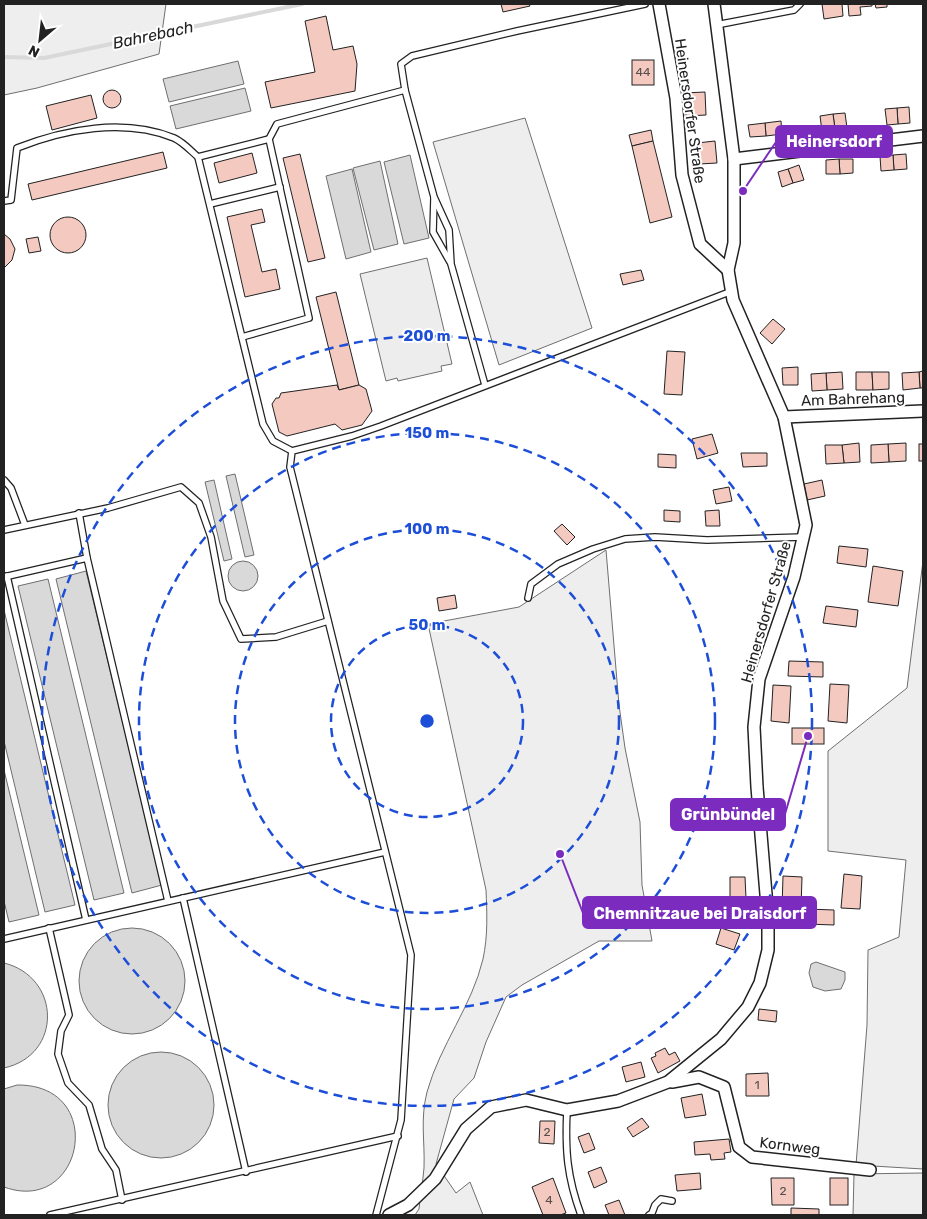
<svg xmlns="http://www.w3.org/2000/svg" width="927" height="1219" viewBox="0 0 927 1219" font-family="Rubik,sans-serif">
	<style>
		.green { fill: #eee; stroke: #6f6f6f }
		.parking { fill: #ededed; stroke: #6f6f6f }
		.water { fill: #d9d9d9; stroke: #6f6f6f }
		.lines { fill: none; stroke-linecap: round; stroke-linejoin: round }
		.stream { stroke: #d9d9d9; stroke-width: 4 }
		.building { fill: #f3c9c0; stroke: #222 }
		.service-casing { stroke: #222; stroke-width: 8 }
		.minor-casing { stroke: #222; stroke-width: 14 }
		.service { stroke: #fff; stroke-width: 5.5 }
		.minor { stroke: #fff; stroke-width: 11 }
		.ring { fill: none; stroke: #1d4ed8; stroke-width: 2.5; stroke-dasharray: 9 6 }
		.labels { text-anchor: middle; dominant-baseline: central; stroke-width: 4; stroke-linejoin: round; paint-order: stroke }
		.number-label { font-size: 12px; fill: #564c4a }
		.street-label { font-size: 15px; fill: #222; stroke: #fff }
		.water-label { font-size: 16px; font-style: italic; fill: #222; stroke: #fff }
		.centre { fill: #1d4ed8; stroke: #fff; stroke-width: 2.5 }
		.ring-label { font-size: 15px; text-anchor: middle; font-weight: bold; fill: #1d4ed8; stroke: #fff; stroke-width: 4; stroke-linejoin: round; paint-order: stroke }
		.leader { fill: none; stroke: #7b2cbf; stroke-width: 2 }
		.callout-dot { fill: #7b2cbf; stroke: #fff; stroke-width: 2 }
		.callout { fill: #7b2cbf; stroke: #7b2cbf; stroke-width: 2 }
		.callout-label { font-size: 16px; text-anchor: middle; font-weight: bold; fill: #fff }
	</style>
	<rect width="100%" height="100%" fill="#fff"/>
	<g class="green">
		<path d="M4,4H166L159,54L37,88L4,95Z"/>
		<path d="M525,118L592,328L499,365L433,142Z"/>
		<path d="M606,550L619,705L625,748L640,822L642,885L652,941H599L522,985L506,997L486,1042L474,1078L454,1099L436,1164L456,1193L470,1182L483,1215H415L419,1209C420,1196 423,1181 424,1168C425,1140 420,1120 427,1092C440,1045 472,1006 483,959C488,936 487,913 486,890L428,624L519,607Z"/>
		<path d="M923,561V1169L856,1165L867,1025L868,950L899,937L906,860L828,851V751L907,688Z"/>
		<path d="M923,1173V1215H853L854,1174Z"/>
	</g>
	<path class="parking" d="M427,258L452,364L441,366L442,371L398,381L397,378L386,381L360,274Z"/>
	<g class="water">
		<path d="M238,61L244,84L169,102L163,79Z"/>
		<path d="M245,88L251,111L176,129L170,106Z"/>
		<path d="M410,155L429,238L404,244L384,162Z"/>
		<path d="M380,161L398,244L374,250L353,168Z"/>
		<path d="M352,169L371,252L346,259L326,176Z"/>
		<path d="M235,474L254,555L245,557L226,476Z"/>
		<path d="M214,480L232,559L224,561L205,482Z"/>
		<circle cx="243" cy="576" r="15"/>
		<path d="M86,571L162,885L132,893L56,579Z"/>
		<path d="M48,579L124,893L94,900L18,586Z"/>
		<path d="M4,610L75,905L45,912L4,741Z"/>
		<path d="M4,770L39,915L9,922L4,901Z"/>
		<circle cx="132" cy="981" r="53"/>
		<path d="M816,962L845,972V980L841,989L825,991L813,987L809,973L811,964Z"/>
		<path d="M4,963C61,977 63,1055 4,1068Z"/>
		<circle cx="161" cy="1105" r="53"/>
		<path d="M17,1085C108,1084 84,1216 4,1187V1089Z"/>
	</g>
	<g class="lines">
		<path class="stream" d="M4,57L44,58L302,4"/>
	</g>
	<g class="building">
		<path d="M501,4H529L530,6L503,12Z"/>
		<path d="M822,4H842L843,16L824,19Z"/>
		<path d="M848,4H872V6L860,7L861,15L849,16Z"/>
		<path d="M875,4H887V7L876,8Z"/>
		<path d="M326,16L333,50L353,46L357,64L355,91L271,108L265,82L315,72L305,21Z"/>
		<rect x="632" y="60" width="22" height="25"/>
		<circle cx="112" cy="99" r="9"/>
		<path d="M705,92L706,115L686,116L684,93Z"/>
		<path d="M91,95L97,118L52,130L46,106Z"/>
		<path d="M909,107L910,123L898,124L897,108Z"/>
		<path d="M897,108L898,124L887,125L885,109Z"/>
		<path d="M845,113L847,128L835,129L833,114Z"/>
		<path d="M833,114L835,129L822,131L820,116Z"/>
		<path d="M781,121L782,134L766,136L765,123Z"/>
		<path d="M765,123L766,136L750,137L748,125Z"/>
		<path d="M651,130L653,141L632,146L629,135Z"/>
		<path d="M653,141L672,217L650,223L632,146Z"/>
		<path d="M715,141L717,163L699,164L697,143Z"/>
		<path d="M163,152L167,168L32,200L28,184Z"/>
		<path d="M252,153L257,173L219,183L214,163Z"/>
		<path d="M300,154L325,258L308,262L283,158Z"/>
		<path d="M906,154L907,169L894,170L893,155Z"/>
		<path d="M893,155L894,170L881,171L880,156Z"/>
		<path d="M839,159H853V173L840,174Z"/>
		<path d="M839,159L840,174H826V160Z"/>
		<path d="M799,165L804,180L793,183L788,169Z"/>
		<path d="M788,169L793,183L782,187L778,172Z"/>
		<path d="M262,209L265,222L251,225L262,272L276,269L280,289L245,297L227,217Z"/>
		<circle cx="68" cy="235" r="18"/>
		<path d="M4,234L10,239L15,249L12,260L4,268Z"/>
		<path d="M38,237L41,251L29,253L26,239Z"/>
		<path d="M641,270L644,280L623,285L620,274Z"/>
		<path d="M336,292L359,385L339,390L316,297Z"/>
		<path d="M773,319L785,329L772,344L760,333Z"/>
		<path d="M667,351L685,352L682,395L664,394Z"/>
		<path d="M798,367V385H783L782,368Z"/>
		<path d="M923,371V388H920L919,372Z"/>
		<path d="M842,372L843,389L827,390L826,373Z"/>
		<path d="M856,372H872L873,390H856Z"/>
		<path d="M872,372H889V389L873,390Z"/>
		<path d="M919,372L920,388L903,390L902,373Z"/>
		<path d="M826,373L827,390L812,391L811,374Z"/>
		<path d="M337,385L339,390L359,385L366,389L372,411L362,425L342,430L335,424L287,436L279,432L272,404L276,398H279L281,393Z"/>
		<path d="M712,434L718,453L697,459L692,439Z"/>
		<path d="M859,443L860,462L844,463L842,445Z"/>
		<path d="M906,443V461L889,462L888,444Z"/>
		<path d="M888,444L889,462L871,463V445Z"/>
		<rect x="919" y="444" width="4" height="17"/>
		<path d="M825,445H842L844,463L826,464Z"/>
		<path d="M741,453H767V466L743,467Z"/>
		<path d="M658,454L676,455V468L658,467Z"/>
		<path d="M822,480L825,496L807,500L804,484Z"/>
		<path d="M729,487L732,501L716,504L713,490Z"/>
		<path d="M664,510L680,511V522L664,521Z"/>
		<path d="M719,510L720,526H706L705,511Z"/>
		<path d="M562,524L575,537L567,545L554,531Z"/>
		<path d="M839,546L868,549L866,567L837,563Z"/>
		<path d="M873,566L903,571L898,606L868,602Z"/>
		<path d="M455,595L457,608L439,611L437,598Z"/>
		<path d="M826,606L858,610L856,627L823,623Z"/>
		<path d="M789,661L823,662V677L788,676Z"/>
		<path d="M830,684L849,685L847,723L828,721Z"/>
		<path d="M773,685L791,686L789,723L771,721Z"/>
		<rect x="792" y="728" width="32" height="16"/>
		<path d="M844,874L862,876L860,909L841,908Z"/>
		<path d="M783,876L802,877L801,908H782Z"/>
		<path d="M730,877H745L746,898H730Z"/>
		<path d="M807,909L834,910V925L806,924Z"/>
		<path d="M721,928L740,934L734,950L716,944Z"/>
		<path d="M759,1009L777,1011L776,1022L758,1020Z"/>
		<path d="M665,1048L669,1055L675,1052L680,1061L658,1073L651,1058L656,1056L655,1053Z"/>
		<path d="M641,1062L645,1077L626,1082L622,1067Z"/>
		<path d="M768,1073L769,1096H746V1074Z"/>
		<path d="M702,1094L706,1115L685,1118L681,1098Z"/>
		<path d="M642,1118L649,1127L633,1137L627,1128Z"/>
		<path d="M540,1121H555L554,1144L539,1143Z"/>
		<path d="M589,1133L595,1149L584,1153L578,1137Z"/>
		<path d="M729,1139L731,1152L724,1153L725,1159L711,1160L710,1154L695,1155L694,1142Z"/>
		<path d="M601,1167L607,1182L594,1188L588,1172Z"/>
		<path d="M700,1173L701,1189L677,1191L675,1175Z"/>
		<path d="M553,1178L566,1213L560,1215H543L532,1187Z"/>
		<path d="M771,1178H794V1205H772Z"/>
		<rect x="830" y="1178" width="18" height="27"/>
		<path d="M619,1200L625,1215H609L605,1205Z"/>
		<path d="M791,1208L819,1209V1215H791Z"/>
	</g>
	<g class="lines">
		<defs>
			<g id="service">
				<path d="M716,25L794,10L800,4"/>
				<path d="M405,90L434,197L449,230L451,264L485,385"/>
				<path d="M198,157L269,139L277,124L405,90L401,64L412,56L517,31L645,4"/>
				<path d="M434,198L433,232L450,262"/>
				<path d="M4,201L11,200L17,148C65,129 124,118 174,138C183,142 191,151 198,157L263,424L273,441L292,451"/>
				<path d="M210,204L280,187"/>
				<path d="M242,337L309,318L269,139"/>
				<path d="M4,480L11,488L25,525"/>
				<path d="M4,530L108,508L181,487L199,503L211,537L223,601L241,639L276,637L328,621"/>
				<path d="M87,558L168,901"/>
				<path d="M7,576L86,920"/>
				<path d="M4,577L87,558L79,513"/>
				<path d="M528,598L531,584L558,564L593,549L625,539L655,537L707,540L803,537"/>
				<path d="M183,898L246,1172"/>
				<path d="M49,928L69,1015L61,1031L58,1054L68,1083L89,1105L102,1149L116,1170L122,1200"/>
				<path d="M4,939L385,852"/>
				<path d="M567,1110C565,1150 567,1177 581,1215"/>
				<path d="M50,1215L398,1136"/>
				<path d="M376,1215L401,1120L411,955L290,467L292,451L352,436L381,426L732,291"/>
				<path d="M649,1215L652,1213L655,1205L661,1199L672,1201"/>
			</g>
			<g id="minor">
				<path d="M659,4L676,98L682,175L700,244L728,270"/>
				<path d="M734,159L923,136"/>
				<path d="M784,417L923,411"/>
				<path d="M672,1082L699,1077L724,1087L739,1147L752,1157L870,1170"/>
				<path d="M389,1215L408,1205L435,1179L466,1129L491,1107L526,1100L567,1110L618,1101L668,1082L721,1039L748,1007L760,983L768,950V918L757,787L754,727L759,679L794,577L806,525L784,417L733,300L728,270L734,243V159L714,4"/>
			</g>
		</defs>
		<use href="#service" class="service-casing"/>
		<use href="#minor" class="minor-casing"/>
		<use href="#service" class="service"/>
		<use href="#minor" class="minor"/>
	</g>
	<g class="ring">
		<circle cx="427" cy="721" r="96"/>
		<circle cx="427" cy="721" r="192"/>
		<circle cx="427" cy="721" r="288"/>
		<circle cx="427" cy="721" r="385"/>
	</g>
	<g class="labels">
		<g class="number-label">
			<text x="643" y="72">44</text>
			<text x="757" y="1085">1</text>
			<text x="547" y="1132">2</text>
			<text x="783" y="1191">2</text>
			<text x="549" y="1200">4</text>
		</g>
		<g class="street-label">
			<text transform="translate(690 111) rotate(82)">Heinersdorfer Straße</text>
			<text transform="translate(853 399) rotate(-2)">Am Bahrehang</text>
			<text transform="translate(766 612) rotate(-74)">Heinersdorfer Straße</text>
			<text transform="translate(790 1146) rotate(7)">Kornweg</text>
		</g>
		<g class="water-label">
			<text transform="translate(153 35) rotate(-12)">Bahrebach</text>
		</g>
	</g>
	<circle cx="427" cy="721" r="8" class="centre"/>
	<g class="ring-label">
		<text x="427" y="341">200 m</text>
		<text x="427" y="438">150 m</text>
		<text x="427" y="534">100 m</text>
		<text x="427" y="630">50 m</text>
	</g>
	<path class="leader" d="M743 191L776 142M808 736L785 814M560 854L583 913"/>
	<g class="callout-dot">
		<circle cx="743" cy="191" r="5"/>
		<circle cx="808" cy="736" r="5"/>
		<circle cx="560" cy="854" r="5"/>
	</g>
	<g class="callout">
		<rect x="776" y="126" width="116" height="31" rx="5"/>
		<rect x="671" y="799" width="114" height="31" rx="5"/>
		<rect x="583" y="897" width="233" height="31" rx="5"/>
	</g>
	<g class="callout-label">
		<text x="834" y="147">Heinersdorf</text>
		<text x="728" y="820">Grünbündel</text>
		<text x="700" y="919">Chemnitzaue bei Draisdorf</text>
	</g>
	<rect width="927" height="1219" fill="none" stroke="#222222" stroke-width="10"/>
	<g transform="translate(40 40) rotate(208)" stroke="#ffffff" stroke-width="4" paint-order="stroke">
	<path d="M0-4L9 19L0 12L-9 19Z" fill="#222222"/>
	<text y="-8" font-size="14" font-weight="bold" text-anchor="middle" fill="#222222">N</text>
	</g>
</svg>
